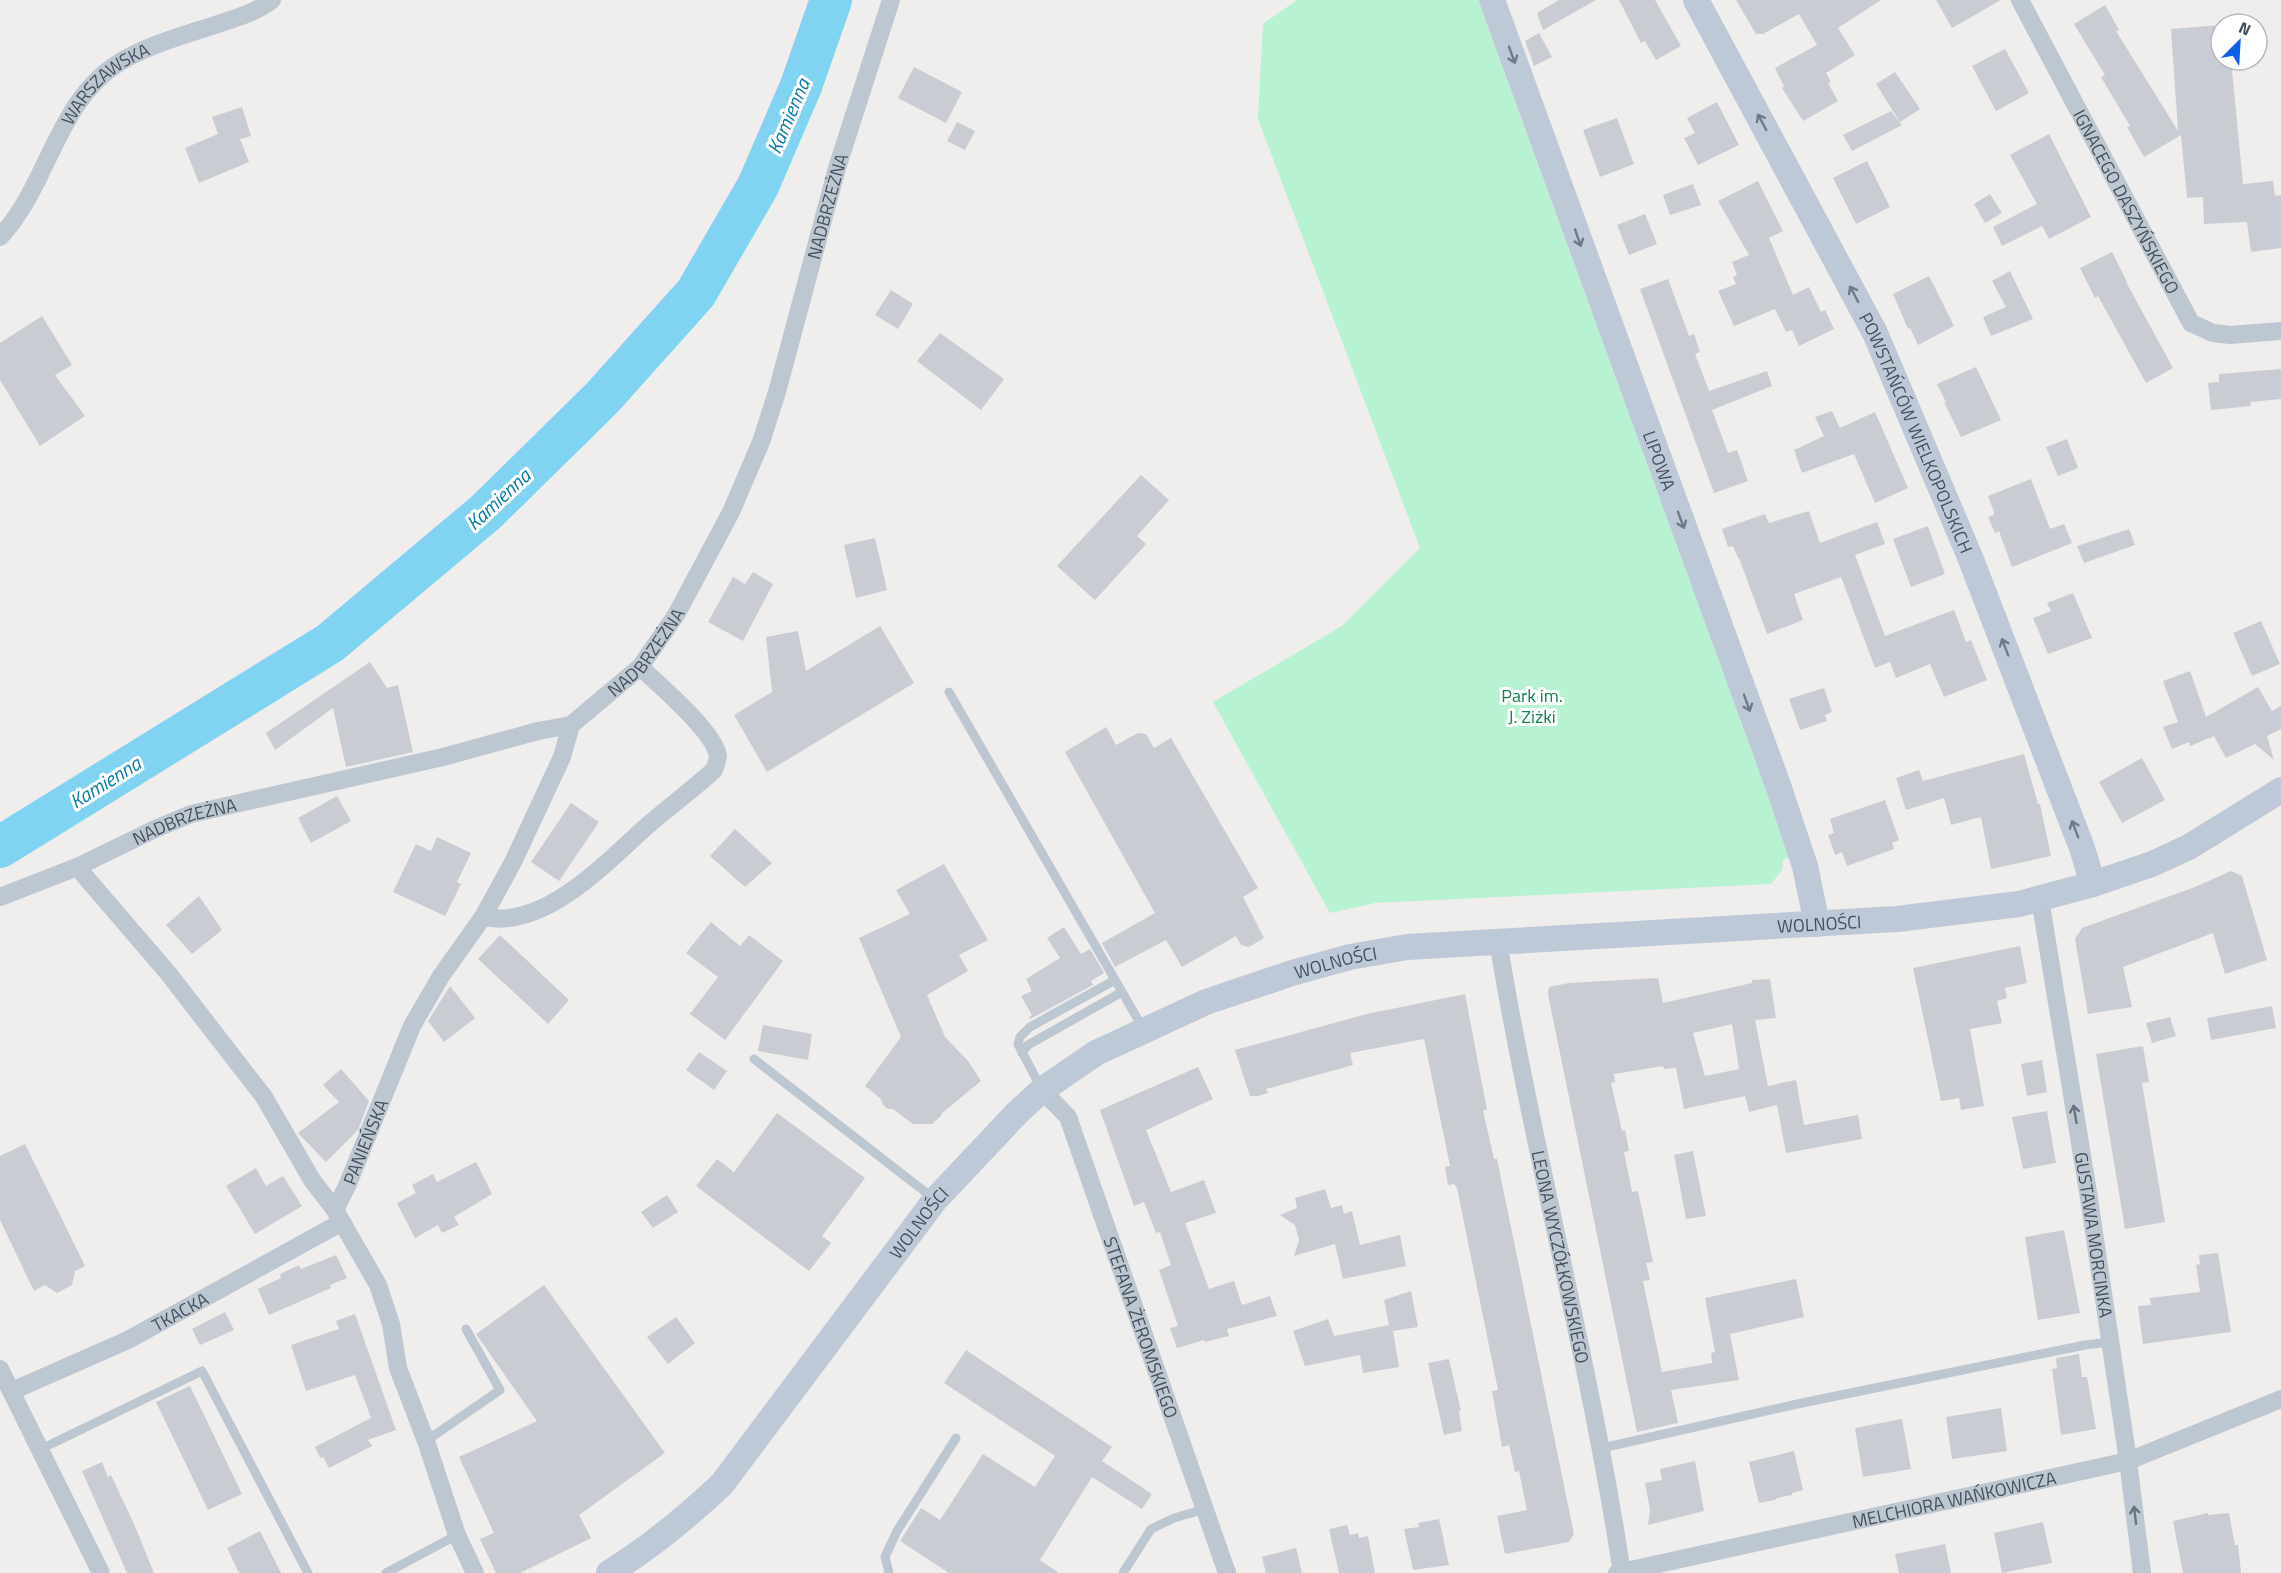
<svg xmlns="http://www.w3.org/2000/svg" width="2281" height="1573" viewBox="0 0 2281 1573" font-family="'Titillium Web',sans-serif">
	<style>
		.green { fill: #b7f2d2 }
		.lines { fill: none; stroke-linecap: round; stroke-linejoin: round }
		.river { stroke: #81d3f2; stroke-width: 42 }
		.building { fill: #c9ccd3; fill-rule: evenodd }
		.lane { stroke: #bcc7d1; stroke-width: 9 }
		.street { stroke: #bcc7d1; stroke-width: 18 }
		.secondary { stroke: #bec9d8; stroke-width: 26 }
		.oneway { stroke: #6f7a87 }
		.oneway2 { stroke: #68737f }
		.labels { text-anchor: middle; dominant-baseline: central; stroke-width: 6; stroke-linejoin: round; paint-order: stroke }
		.street-label { font-size: 18px; fill: #444f5c; stroke: #fff }
		.park-label { font-size: 18px; fill: #108251; stroke: #fff }
		.water-label { font-size: 20px; font-style: italic; fill: #037ba9; stroke: #fff }
	</style>
	<rect width="100%" height="100%" fill="#f0eded"/>
	<path class="green" d="M1297,0H1478L1787,848L1789,858L1783,859L1782,870L1771,884L1375,903L1330,913L1213,702L1342,626L1420,548L1258,119L1263,24Z"/>
	<g class="lines">
		<path class="river" d="M0,847L330,643L486,512L602,398L696,293L758,186L801,86L831,0"/>
	</g>
	<g class="building">
		<path d="M1559,0H1596L1543,30L1537,13Z"/>
		<path d="M1619,0H1655L1681,46L1656,60L1645,41L1641,43Z"/>
		<path d="M1736,0H1881L1838,28L1855,55L1826,73L1831,82L1828,83L1838,101L1803,121L1782,88L1784,86L1775,68L1817,45L1799,14L1763,34H1756Z"/>
		<path d="M1936,0H2001L1952,28Z"/>
		<path d="M2105,5L2119,30L2116,31L2178,131L2171,29L2221,25V60H2231L2243,184L2273,181L2275,196L2281,195V248L2251,252L2247,222L2204,224L2203,197L2187,198L2181,135L2144,157L2127,127L2130,126L2101,77L2105,75L2074,24Z"/>
		<path d="M1539,33L1552,57L1534,66L1525,41Z"/>
		<path d="M2005,49L2029,93L1996,111L1972,66Z"/>
		<path d="M914,67L962,92L946,123L898,98Z"/>
		<path d="M1895,72L1920,109L1900,122L1876,84Z"/>
		<path d="M1717,102L1739,145L1698,165L1684,138L1695,133L1687,118Z"/>
		<path d="M242,107L251,136L240,139L249,162L199,183L185,148L218,134L212,117Z"/>
		<path d="M1891,111L1902,125L1852,151L1843,135Z"/>
		<path d="M1617,118L1634,164L1600,177L1583,130Z"/>
		<path d="M957,122L975,131L965,150L947,141Z"/>
		<path d="M2049,134L2091,217L2049,239L2042,226L2002,246L1993,227L2037,204L2010,155Z"/>
		<path d="M1867,161L1890,207L1856,224L1833,178Z"/>
		<path d="M1758,181L1783,231L1769,238L1793,295L1809,287L1821,312L1825,310L1834,329L1799,346L1792,330L1786,332L1775,309L1734,326L1718,291L1736,284L1733,277L1737,275L1732,262L1749,255L1718,201Z"/>
		<path d="M1693,184L1701,205L1670,215L1663,195Z"/>
		<path d="M1990,194L2002,213L1985,223L1974,204Z"/>
		<path d="M1645,214L1657,244L1629,255L1617,225Z"/>
		<path d="M2112,252L2127,282H2126L2173,368L2146,383L2098,296L2095,298L2080,268Z"/>
		<path d="M2010,271L2033,319L1991,336L1983,317L2006,307L1992,281Z"/>
		<path d="M1929,276L1954,326L1918,345L1910,328L1908,329L1893,294Z"/>
		<path d="M1668,279L1689,336L1694,334L1700,352L1695,354L1709,391L1767,371L1772,386L1712,410L1728,453L1737,450L1748,481L1714,493L1640,289Z"/>
		<path d="M891,290L913,304L898,329L875,315Z"/>
		<path d="M42,316L72,365L55,375L85,416L40,446L0,380V343Z"/>
		<path d="M940,333L1004,379L981,410L917,361Z"/>
		<path d="M1976,367L2001,420L1961,437L1944,402H1946L1937,384Z"/>
		<path d="M2281,369V399L2250,402L2251,406L2211,410L2208,383L2219,382V374Z"/>
		<path d="M1832,411L1840,428L1875,412L1908,488L1875,503L1854,454L1802,473L1794,450L1824,436L1815,417Z"/>
		<path d="M2067,439L2078,468L2058,476L2046,447Z"/>
		<path d="M1141,475L1169,500L1137,536L1146,544L1095,600L1057,566Z"/>
		<path d="M2031,479L2050,529L2064,524L2072,543L2012,567L1999,531L1995,533L1988,517L1994,515V512L1988,496Z"/>
		<path d="M1809,511L1820,543L1877,522L1885,544L1855,555L1885,636L1954,610L1966,642L1971,640L1987,680L1944,697L1930,664L1896,678L1890,662L1875,668L1841,577L1794,594L1803,620L1767,634L1739,558H1738L1733,546L1728,547L1722,529L1765,514L1769,523Z"/>
		<path d="M1928,526L1945,574L1911,587L1893,539Z"/>
		<path d="M2129,529L2135,545L2084,563L2077,546Z"/>
		<path d="M875,538L887,590L856,598L844,545Z"/>
		<path d="M753,572L773,584L743,641L708,622L733,577L745,584Z"/>
		<path d="M2073,593L2092,638L2048,654L2033,618L2051,611L2047,603Z"/>
		<path d="M2261,621L2280,664L2252,676L2233,633Z"/>
		<path d="M880,626L914,683L767,772L734,715L772,692L766,637L798,631L806,671Z"/>
		<path d="M370,662L387,688L398,685L413,752L346,767L333,708L275,750L266,733Z"/>
		<path d="M2190,671L2206,717L2258,687L2272,711L2281,706V729L2267,736L2274,760L2255,744L2226,758L2214,736L2190,746L2189,742L2172,749L2163,727L2178,722L2163,681Z"/>
		<path d="M1824,688L1832,712L1825,715L1827,721L1800,730L1789,699Z"/>
		<path d="M1106,727L1116,745L1138,733L1146,734L1154,748L1171,738L1258,888L1243,897L1264,938L1249,947L1241,945L1236,936L1182,967L1166,940L1115,967L1102,943L1155,913L1065,752Z"/>
		<path d="M2024,754L2038,804H2040L2051,856L1991,869L1981,817L1951,825L1944,798L1906,810L1896,778L1919,770L1923,781Z"/>
		<path d="M2142,758L2165,800L2122,823L2099,782Z"/>
		<path d="M337,796L351,821L311,843L298,818Z"/>
		<path d="M1885,800L1899,840L1892,843L1894,849L1847,866L1842,852L1835,855L1828,835L1834,833L1830,819Z"/>
		<path d="M571,803L599,822L559,881L531,862Z"/>
		<path d="M735,829L772,863L745,887L710,856Z"/>
		<path d="M437,837L471,853L457,882L461,884L445,916L393,892L416,844L431,851Z"/>
		<path d="M944,864L988,940L959,955L968,971L927,995L945,1037L968,1061L981,1081L941,1114L942,1115L932,1124H913L893,1109H888L883,1105L881,1099L865,1086L901,1037L859,938L910,914L896,890Z"/>
		<path d="M2231,871L2242,876L2267,960L2225,974L2213,933L2123,967L2132,1007L2088,1014L2075,939L2082,928L2195,887Z"/>
		<path d="M199,896L222,930L192,954L166,925Z"/>
		<path d="M711,922L740,946L749,935L783,961L725,1040L690,1014L718,977L686,953Z"/>
		<path d="M1064,927L1081,954L1090,949L1104,973L1091,981L1093,985L1030,1019L1029,1017L1032,1015L1021,996L1032,991L1026,979L1060,958L1047,938Z"/>
		<path d="M500,935L569,1000L548,1024L478,959Z"/>
		<path d="M2020,946L2027,983L2005,988L2007,998L1997,1001L2002,1023L1970,1029L1984,1106L1961,1110L1959,1098L1941,1101L1913,968Z"/>
		<path d="M1658,978L1663,1003L1752,983V980L1770,979L1776,1018L1755,1020L1768,1086L1796,1080L1804,1125L1858,1115L1862,1139L1786,1153L1777,1105L1749,1112L1745,1096L1684,1109L1676,1068L1664,1069L1663,1066L1614,1074L1615,1082L1611,1083L1622,1131L1625,1130L1629,1151L1624,1152L1632,1192L1638,1191L1653,1262L1646,1263L1650,1280L1643,1281L1662,1372L1712,1363L1711,1353L1715,1352L1705,1298L1796,1279L1804,1317L1730,1334L1739,1380L1671,1390L1678,1423L1637,1432L1548,994L1549,987L1569,983ZM1732,1024L1739,1069L1705,1076L1693,1033Z"/>
		<path d="M450,986L475,1018L444,1042L428,1021Z"/>
		<path d="M1465,994L1487,1110H1483L1494,1159H1497L1574,1534L1569,1542L1505,1554L1497,1516L1527,1510L1519,1471L1515,1472L1509,1445L1502,1447L1492,1391L1498,1390L1457,1188L1454,1184L1448,1185L1445,1167L1450,1166L1424,1039L1350,1053L1353,1065L1266,1089L1268,1093L1258,1096H1250L1235,1050L1367,1014Z"/>
		<path d="M2272,1006L2276,1028L2211,1040L2207,1018Z"/>
		<path d="M2170,1017L2176,1036L2152,1043L2146,1023Z"/>
		<path d="M763,1025L812,1034L808,1060L758,1051Z"/>
		<path d="M2143,1046L2149,1082L2142,1083L2165,1222L2125,1229L2096,1054Z"/>
		<path d="M699,1052L727,1071L714,1090L686,1070Z"/>
		<path d="M2042,1060L2047,1092L2027,1096L2021,1064Z"/>
		<path d="M1198,1067L1213,1099L1146,1130L1171,1192L1204,1180L1216,1213L1185,1223L1209,1289L1234,1281L1242,1305L1270,1296L1277,1316L1227,1329L1229,1336L1205,1342L1204,1340L1177,1348L1170,1328L1178,1326L1159,1270L1171,1265L1160,1232L1156,1233L1144,1202L1134,1206L1100,1110Z"/>
		<path d="M341,1069L369,1101L358,1130L326,1162L298,1133L339,1102L323,1085Z"/>
		<path d="M2047,1111L2056,1163L2023,1169L2012,1117Z"/>
		<path d="M777,1113L865,1178L822,1236L831,1243L809,1271L696,1186L717,1159L734,1172Z"/>
		<path d="M25,1144L85,1266L75,1271L72,1285L57,1293L45,1285L34,1291L0,1220V1156Z"/>
		<path d="M1693,1151L1706,1216L1686,1219L1674,1155Z"/>
		<path d="M476,1162L492,1194L454,1217L459,1225L442,1233L438,1225L415,1238L397,1203L416,1193L412,1185L433,1174L437,1182Z"/>
		<path d="M256,1168L266,1186L283,1176L302,1206L255,1234L226,1186Z"/>
		<path d="M1325,1189L1331,1208L1342,1205L1344,1214L1352,1211L1360,1245L1400,1235L1406,1266L1343,1279L1335,1244L1294,1256L1299,1240L1295,1225L1280,1215L1297,1208L1295,1198Z"/>
		<path d="M667,1195L678,1212L653,1228L641,1212Z"/>
		<path d="M2064,1230L2080,1313L2038,1320L2025,1237Z"/>
		<path d="M2218,1253L2231,1332L2143,1344L2138,1306L2151,1305L2150,1298L2200,1292L2196,1265L2200,1264L2199,1255Z"/>
		<path d="M336,1255L347,1278L330,1285L331,1288L269,1315L258,1289L281,1278L280,1274L299,1265L301,1269Z"/>
		<path d="M544,1285L665,1453L579,1515L591,1538L520,1573H496L480,1539L494,1533L459,1457L537,1421L476,1334Z"/>
		<path d="M1411,1291L1418,1327L1393,1331L1399,1367L1363,1373L1360,1355L1305,1366L1293,1331L1328,1319L1334,1336L1389,1325L1384,1300Z"/>
		<path d="M225,1312L234,1330L200,1345L192,1329Z"/>
		<path d="M355,1314L396,1430L368,1440L372,1446L329,1468L323,1457L320,1458L315,1447L371,1418L355,1375L306,1391L291,1345L339,1329L336,1321Z"/>
		<path d="M676,1317L695,1343L668,1364L647,1337Z"/>
		<path d="M966,1350L1112,1447L1102,1461L1152,1494L1142,1509L1092,1477L1040,1560L1059,1573H949L900,1541L921,1508L940,1520L983,1454L1035,1487L1055,1456L944,1383Z"/>
		<path d="M2079,1354L2082,1377H2087L2096,1429L2061,1435L2052,1369L2057,1368L2056,1358Z"/>
		<path d="M1449,1359L1461,1411H1459L1462,1431L1444,1435L1428,1363Z"/>
		<path d="M190,1386L242,1494L208,1510L156,1402Z"/>
		<path d="M2001,1408L2007,1451L1952,1459L1946,1417Z"/>
		<path d="M1902,1419L1911,1469L1863,1477L1855,1428Z"/>
		<path d="M1794,1451L1803,1490L1792,1493V1495L1777,1498L1775,1500L1759,1503L1749,1462Z"/>
		<path d="M1695,1461L1704,1511L1648,1525L1650,1510L1645,1483L1662,1480L1660,1469Z"/>
		<path d="M102,1462L108,1477L111,1475L134,1524L154,1573H127L82,1471Z"/>
		<path d="M2208,1513V1515L2229,1513L2235,1545H2238L2241,1573H2183L2173,1521Z"/>
		<path d="M1439,1519L1449,1565L1413,1570L1404,1529L1419,1527L1418,1523Z"/>
		<path d="M2043,1522L2052,1563L2002,1573L1994,1533Z"/>
		<path d="M1347,1525L1350,1535L1358,1533L1359,1538L1368,1536L1375,1573H1339L1329,1529Z"/>
		<path d="M260,1531L281,1573H239L227,1548Z"/>
		<path d="M1945,1544L1951,1573H1899L1895,1554Z"/>
		<path d="M1296,1548L1302,1573H1266L1262,1557Z"/>
	</g>
	<g class="lines">
		<g class="lane">
			<path d="M949,692L1144,1030"/>
			<path d="M1022,1053L1028,1045L1122,992"/>
			<path d="M754,1059L933,1198"/>
			<path d="M1041,1088L1018,1044L1020,1037L1030,1027L1115,980"/>
			<path d="M426,1441L500,1390L466,1329"/>
			<path d="M1602,1448L1802,1403L2085,1345L2110,1342"/>
			<path d="M41,1449L202,1371L308,1573"/>
			<path d="M386,1573L457,1535"/>
			<path d="M889,1573L885,1557L897,1531L956,1438"/>
			<path d="M1123,1573L1151,1529L1174,1518L1205,1509"/>
		</g>
		<g class="street">
			<path id="s1" d="M2020,0L2191,323L2213,333L2230,335L2281,331"/>
			<path id="s2" d="M0,237C49,185 56,101 120,62C150,44 185,35 218,24C236,18 257,12 272,0"/>
			<path d="M77,867L168,973L264,1097L312,1180L335,1210"/>
			<path id="s3" d="M0,897L77,867L155,829L191,814L443,757L538,731L571,725L640,667L676,615L731,512L761,442L777,392L837,168L891,0"/>
			<path id="s4" d="M2040,899L2088,1192L2128,1461L2142,1573"/>
			<path d="M483,917C545,930 605,863 647,826C669,807 692,790 714,770C715,767 718,760 718,756C714,731 659,685 640,667"/>
			<path id="s5" d="M1498,941C1533,1153 1590,1361 1622,1573"/>
			<path id="s6" d="M1042,1090L1068,1117L1227,1573"/>
			<path d="M0,1369L101,1573"/>
			<path id="s7" d="M12,1391L128,1340L342,1222"/>
			<path id="s8" d="M475,1573L457,1535L426,1441L398,1368L391,1324L378,1285L335,1210L347,1186L412,1026L441,976L483,917L513,862L562,757L571,725"/>
			<path id="s9" d="M1617,1573L2128,1461L2281,1399"/>
		</g>
		<g class="secondary">
			<path id="s10" d="M1492,0L1779,788L1805,866L1817,924"/>
			<path id="s11" d="M1696,0L1875,333L1970,557L2082,848L2093,884"/>
			<path id="s12" d="M609,1573C652,1546 685,1519 722,1484L935,1200L1017,1113L1042,1090L1096,1053L1206,1002L1292,973L1350,957L1407,947L1897,919L2019,904L2093,884L2152,864L2189,847L2281,790"/>
		</g>
	</g>
	<defs><path id="oneway-shaft" d="M-6 0H5M1.5-3L5.5 0L1.5 3" fill="none" stroke-width="1.6" stroke-linecap="round" stroke-linejoin="round" transform="scale(1.5)"/></defs>
	<g class="oneway">
		<use href="#oneway-shaft" transform="translate(1512 55) rotate(70)"/>
		<use href="#oneway-shaft" transform="translate(1762 122) rotate(-118)"/>
		<use href="#oneway-shaft" transform="translate(1578 238) rotate(71)"/>
		<use href="#oneway-shaft" transform="translate(1854 294) rotate(-118)"/>
		<use href="#oneway-shaft" transform="translate(1681 520) rotate(70)"/>
		<use href="#oneway-shaft" transform="translate(2005 647) rotate(-111)"/>
		<use href="#oneway-shaft" transform="translate(1747 703) rotate(70)"/>
		<use href="#oneway-shaft" transform="translate(2075 829) rotate(-111)"/>
	</g>
	<g class="oneway2">
		<use href="#oneway-shaft" transform="translate(2075 1114) rotate(-100)"/>
		<use href="#oneway-shaft" transform="translate(2135 1515) rotate(-97)"/>
	</g>
	<g class="labels">
		<g class="street-label">
			<text stroke="none"><textPath href="#s2" startOffset="189">WARSZAWSKA</textPath></text>
			<text stroke="none"><textPath href="#s1" startOffset="228">IGNACEGO DASZYŃSKIEGO</textPath></text>
			<text stroke="none"><textPath href="#s3" startOffset="1190">NADBRZEŻNA</textPath></text>
			<text stroke="none"><textPath href="#s11" startOffset="486">POWSTAŃCÓW WIELKOPOLSKICH</textPath></text>
			<text stroke="none"><textPath href="#s10" startOffset="490">LIPOWA</textPath></text>
			<text stroke="none"><textPath href="#s3" startOffset="704">NADBRZEŻNA</textPath></text>
			<text stroke="none"><textPath href="#s3" startOffset="200">NADBRZEŻNA</textPath></text>
			<text stroke="none"><textPath href="#s12" startOffset="1461">WOLNOŚCI</textPath></text>
			<text stroke="none"><textPath href="#s12" startOffset="975">WOLNOŚCI</textPath></text>
			<text stroke="none"><textPath href="#s8" startOffset="466">PANIEŃSKA</textPath></text>
			<text stroke="none"><textPath href="#s12" startOffset="471">WOLNOŚCI</textPath></text>
			<text stroke="none"><textPath href="#s4" startOffset="340">GUSTAWA MORCINKA</textPath></text>
			<text stroke="none"><textPath href="#s5" startOffset="322">LEONA WYCZÓŁKOWSKIEGO</textPath></text>
			<text stroke="none"><textPath href="#s7" startOffset="186">TKACKA</textPath></text>
			<text stroke="none"><textPath href="#s6" startOffset="260">STEFANA ŻEROMSKIEGO</textPath></text>
			<text stroke="none"><textPath href="#s9" startOffset="345">MELCHIORA WAŃKOWICZA</textPath></text>
		</g>
		<g class="park-label">
			<text x="1532" y="695">Park im.<tspan x="1532" dy="21">J. Ziżki</tspan></text>
		</g>
		<g class="water-label">
			<text transform="translate(788 116) rotate(-67)">Kamienna</text>
			<text transform="translate(498 499) rotate(-43)">Kamienna</text>
			<text transform="translate(105 782) rotate(-32)">Kamienna</text>
		</g>
	</g>
	<g transform="translate(2239 42) rotate(24)"><circle r="28" fill="#ffffff" stroke="#b4b9be" stroke-width="1.5"/>
	<path d="M0-4.5L10 22L0 15L-10 22Z" fill="#0c5feb"/>
	<text y="-9" font-size="16" font-weight="bold" text-anchor="middle" fill="#444f5c">N</text>
	</g>
</svg>
